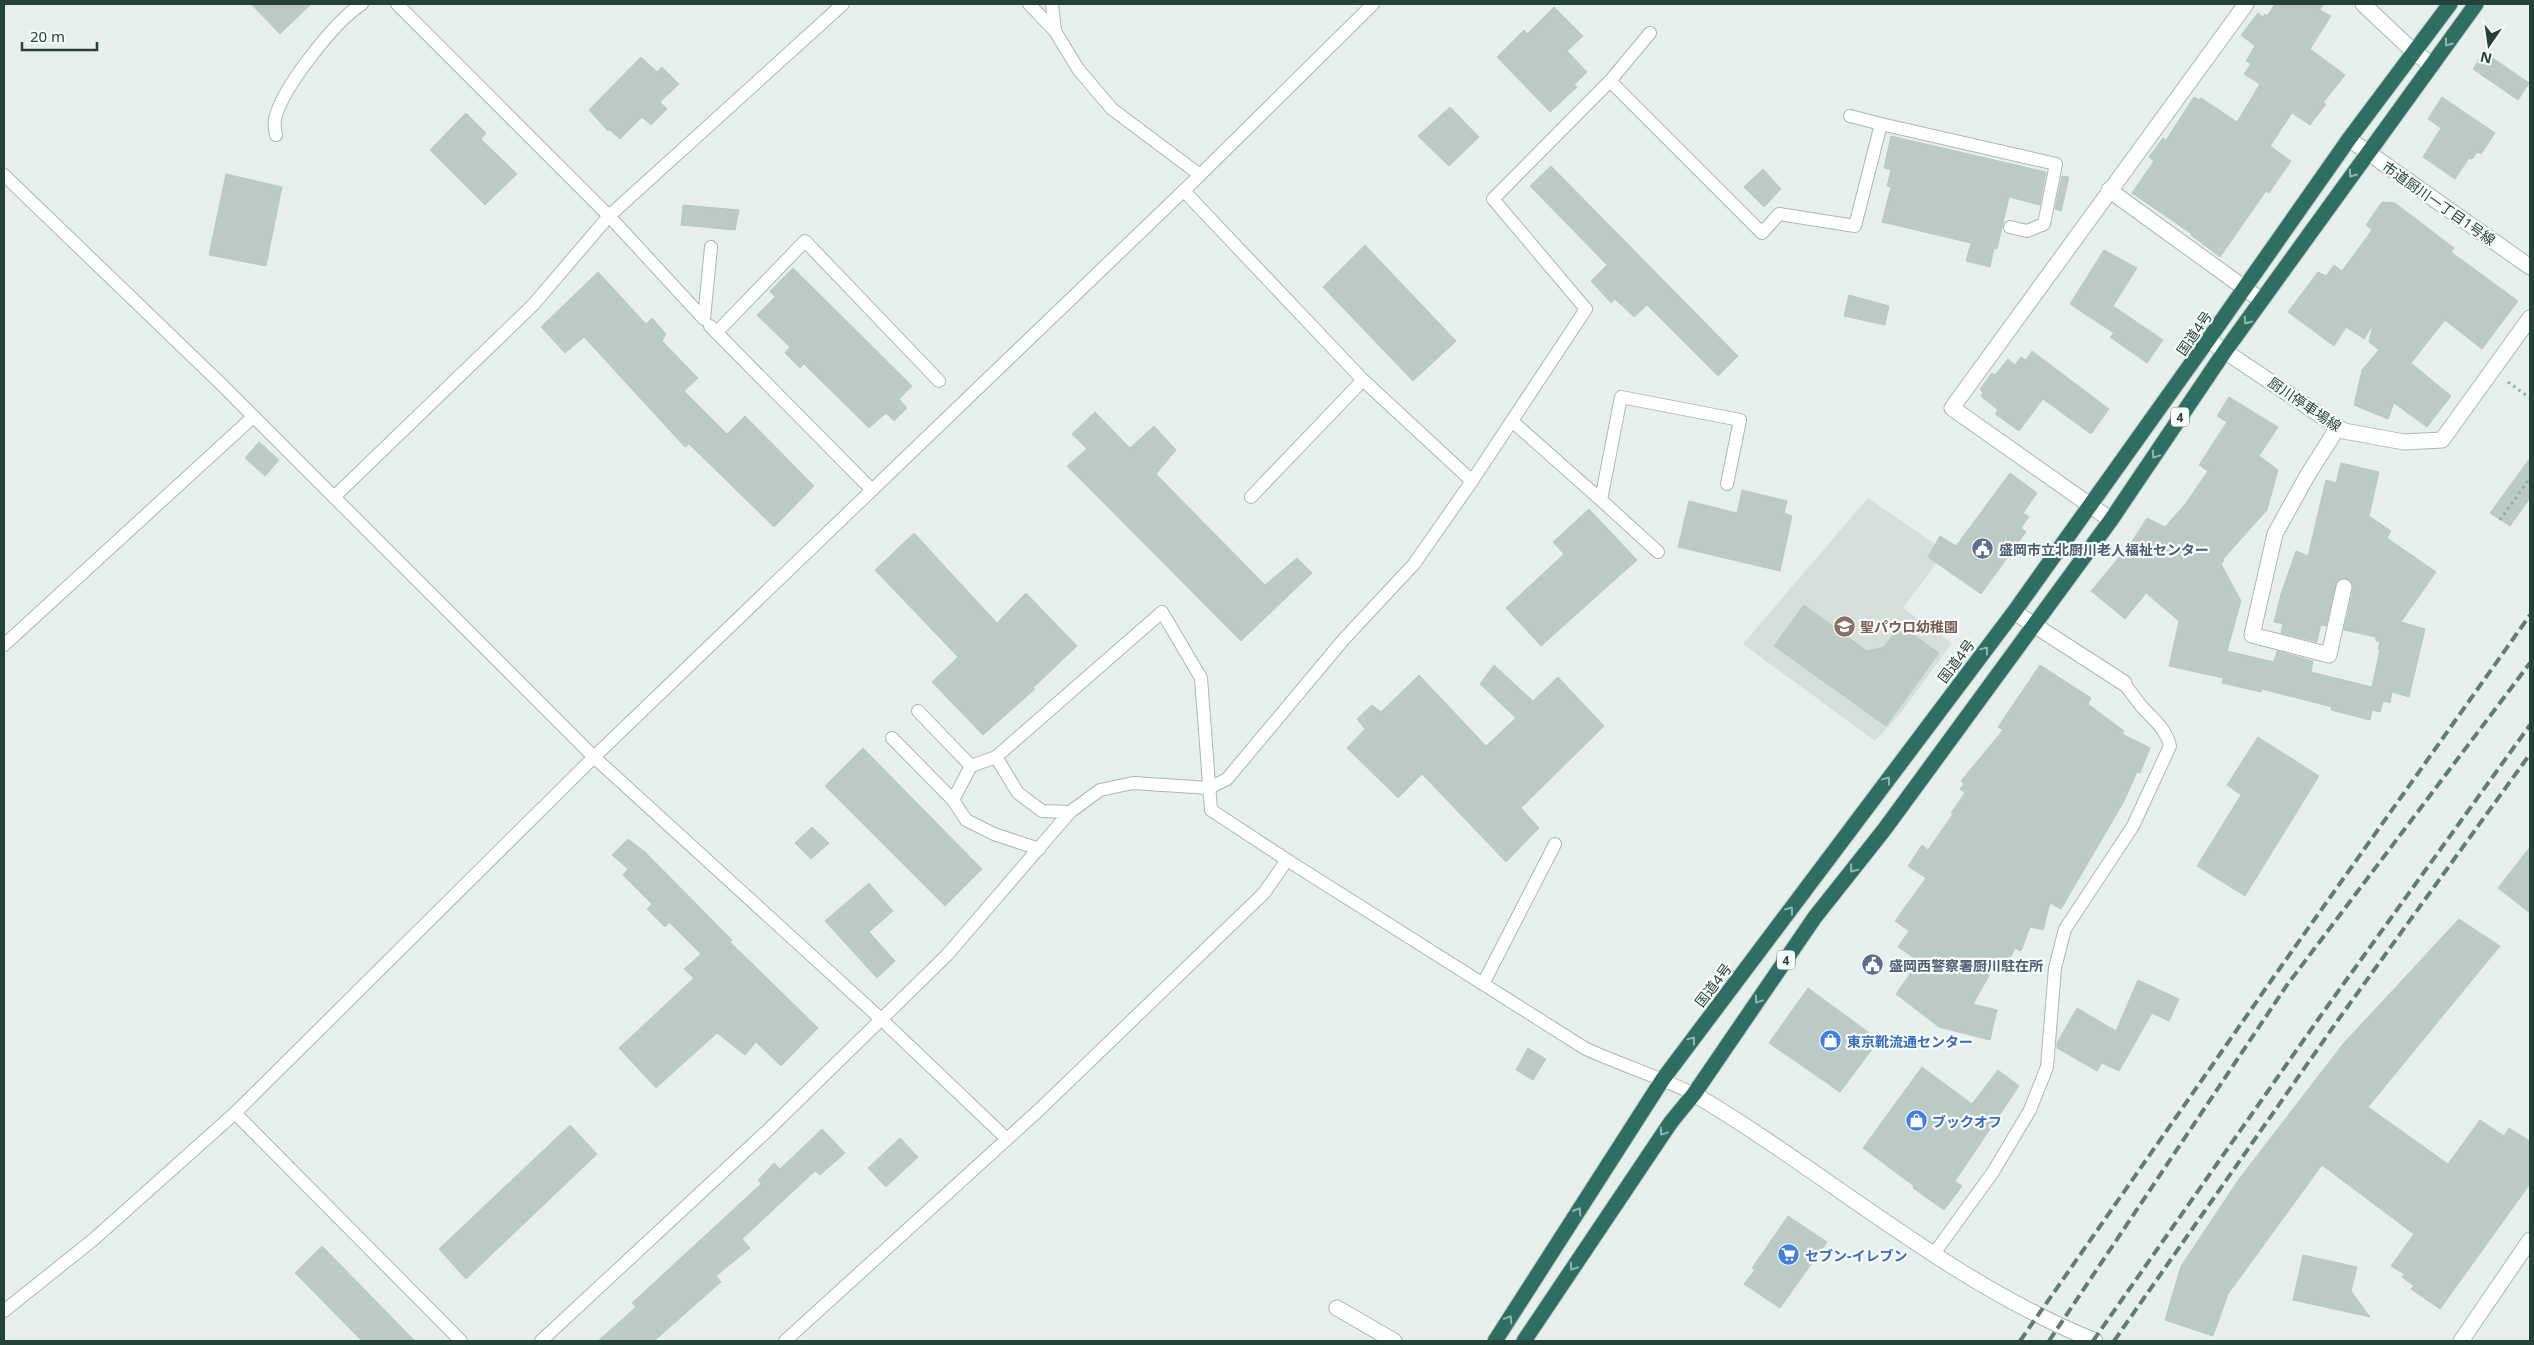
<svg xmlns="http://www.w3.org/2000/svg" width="2534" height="1345" viewBox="0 0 2534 1345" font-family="'Noto Sans','Noto Sans JP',sans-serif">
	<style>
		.built { fill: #d4dfda }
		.building { fill: #bbcac4; stroke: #b8c9c2 }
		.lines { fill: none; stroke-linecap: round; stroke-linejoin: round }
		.lane-casing { stroke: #a8b8b2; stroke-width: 14 }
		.street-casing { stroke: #a8b8b2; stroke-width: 17 }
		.secondary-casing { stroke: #a4bbb3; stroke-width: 17 }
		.highway-casing { stroke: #c2cac8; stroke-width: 17 }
		.path { stroke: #86b3a5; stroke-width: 3; stroke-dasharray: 2.5 4; stroke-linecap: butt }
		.lane { stroke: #fff; stroke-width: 12 }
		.street { stroke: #fff; stroke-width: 15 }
		.secondary { stroke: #fff; stroke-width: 15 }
		.highway { stroke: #2f6f62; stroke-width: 15 }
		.rail { stroke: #5f7d75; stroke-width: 4; stroke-dasharray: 10 5; stroke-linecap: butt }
		.oneway { stroke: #93b5ae }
		.labels { text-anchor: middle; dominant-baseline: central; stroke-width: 4.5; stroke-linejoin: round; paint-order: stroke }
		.shield { fill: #f7fbf9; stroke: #637a73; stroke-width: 1 }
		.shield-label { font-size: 12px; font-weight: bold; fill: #24423a }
		.street-label { font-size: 14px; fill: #24423a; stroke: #f7fbf9 }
		.service-label { font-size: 14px; font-weight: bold; fill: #4e5e75; stroke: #f7fbf9; text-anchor: start }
		.education-label { font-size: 14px; font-weight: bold; fill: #785e54; stroke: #f7fbf9; text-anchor: start }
		.shop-label { font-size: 14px; font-weight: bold; fill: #366cbe; stroke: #f7fbf9; text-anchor: start }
	</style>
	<rect width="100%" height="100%" fill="#e6efeb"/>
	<path class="built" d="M1868,498L1945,551L1903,608L1952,643L1899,715L1875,741L1743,644Z"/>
	<g class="building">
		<path d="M251,4H311L280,34Z"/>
		<path d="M2275,4H2324L2320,10L2331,16L2310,49L2345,75L2323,103L2326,104L2310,125L2292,113L2270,146L2291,161L2269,193L2266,191L2220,257L2191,235L2192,234L2132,193L2154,161L2149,157L2163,138L2166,140L2194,97L2200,100L2201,98L2237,122L2260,84L2244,74L2251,64L2246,61L2255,46L2241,35L2258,13L2263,17L2265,14L2267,16Z"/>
		<path d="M1554,7L1583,36L1567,51L1587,72L1574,85L1577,87L1550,112L1497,57L1524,30L1527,34Z"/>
		<path d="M2484,52L2529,83L2518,100L2473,69Z"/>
		<path d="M641,57L657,72L662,67L679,84L660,102L667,109L651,125L642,117L620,139L610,130L608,131L589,110Z"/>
		<path d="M2442,97L2495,133L2481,154L2477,152L2472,159L2469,158L2455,179L2423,157L2441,128L2428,119Z"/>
		<path d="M1450,107L1479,137L1449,166L1418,136Z"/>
		<path d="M466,113L486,133L481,139L517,174L485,205L430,150Z"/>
		<path d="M1891,136L2046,172L2040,205L2009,197L1997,249L1994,248L1990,267L1966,261L1971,243L1882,222L1891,187L1887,186L1891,170L1884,168Z"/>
		<path d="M1551,166L1738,356L1718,376L1647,305L1634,317L1615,299L1611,303L1591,281L1607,265L1530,186Z"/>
		<path d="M1763,169L1781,189L1764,207L1744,187Z"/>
		<path d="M226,174L282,187L266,266L209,255Z"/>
		<path d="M2062,176L2069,177L2061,211L2055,209Z"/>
		<path d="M2382,202L2395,203L2454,248L2451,252L2518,301L2482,349L2445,320L2411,363L2451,396L2427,427L2394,403L2388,419L2354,405L2362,370L2379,350L2369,342L2373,324L2364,339L2346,327L2334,346L2288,312L2318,272L2326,276L2334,265L2342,271L2372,230L2366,225Z"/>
		<path d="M683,205L739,210L735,230L681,225Z"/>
		<path d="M1365,245L1456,341L1413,381L1323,287Z"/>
		<path d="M2104,250L2137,268L2113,306L2163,340L2147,363L2110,337L2114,333L2070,304Z"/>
		<path d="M793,268L912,386L899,399L907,408L894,421L886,413L869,428L804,364L800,368L785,353L790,347L757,315L775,297L770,291Z"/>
		<path d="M598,272L646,324L652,318L666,334L662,341L698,378L684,391L727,434L745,416L814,486L774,527L689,444L685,447L584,337L565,353L541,327Z"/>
		<path d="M1849,295L1889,306L1885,325L1844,316Z"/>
		<path d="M2032,351L2109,409L2091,434L2043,399L2019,431L1995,414L1998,410L1981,396L1983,393L1980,389L1992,373L1995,375L2008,359L2015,365L2021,357L2026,360Z"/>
		<path d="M2229,397L2278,427L2259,456L2278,470L2267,510L2223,559L2224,561L2221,564L2241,601L2227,651L2274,662L2277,651L2313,661L2311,672L2372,687L2380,649H2378L2380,642L2376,641V637L2344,630L2353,589L2350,580L2342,578L2337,581L2326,626L2321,625L2317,642L2281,633L2283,624L2274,622L2281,594L2296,551L2308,556L2326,480L2336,483L2341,463L2379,472L2369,516L2391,531L2387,538L2436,572L2401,622L2425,629L2409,697L2392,692L2390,703L2383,701L2380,712L2372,710L2370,720L2331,710L2332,707L2262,689L2261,692L2222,683L2223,678L2169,666L2179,621L2146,593L2125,619L2091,591L2131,543L2147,518L2165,527L2186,503L2208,471L2199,465L2227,422L2217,416Z"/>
		<path d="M1095,412L1130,448L1154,426L1176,450L1156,474L1265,585L1297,558L1312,573L1241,641L1067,466L1087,449L1072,434Z"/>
		<path d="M259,442L279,460L265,476L245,458Z"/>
		<path d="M2530,458V498L2510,526L2490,513Z"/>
		<path d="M2010,473L2037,493L2023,513L2029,517L2021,528L2026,532L1981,594L1928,557L1940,536L1956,546Z"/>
		<path d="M1742,490L1787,501L1784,513L1792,516L1780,571L1678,547L1689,501L1737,513Z"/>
		<path d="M1589,509L1637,560L1541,646L1506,608L1564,554L1553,542Z"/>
		<path d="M914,533L997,623L1026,593L1077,646L1033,688L1035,689L983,735L932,682L958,657L875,570Z"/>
		<path d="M1804,605L1867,651L1884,647L1900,625L1939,653L1886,726L1774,646Z"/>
		<path d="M1494,665L1533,701L1558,677L1604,726L1521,808L1539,828L1506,862L1422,774L1398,798L1347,748L1365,729L1357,719L1372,705L1381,712L1419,675L1486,746L1516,718L1480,684Z"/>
		<path d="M2040,665L2091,698L2088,704L2124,731L2122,734L2150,748L2140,773L2137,772L2123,803L2061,909L2050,903L2043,930L2030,927L2021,951L2015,948L2007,965L1998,960L1973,1004L1997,1010L1990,1040L1939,1027L1896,994L1919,961L1898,947L1909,931L1895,921L1926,878L1908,866L1922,845L1928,850L1953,814L1951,813L1965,793L1960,789L1964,784L1961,781L2003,730L1998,727Z"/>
		<path d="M2258,737L2319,776L2245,896L2197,866L2241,795L2227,785Z"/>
		<path d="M863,748L982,869L945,906L825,786Z"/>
		<path d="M812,827L829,843L811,859L795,843Z"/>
		<path d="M628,839L645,852L732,940L730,942L818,1028L781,1066L756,1042L745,1055L717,1033L656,1088L619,1048L694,978L684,969L701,954L669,922L665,927L647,909L652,904L623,875L628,869L612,855Z"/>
		<path d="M2530,847V913L2498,888Z"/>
		<path d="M869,883L893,911L869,932L895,961L877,978L825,921Z"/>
		<path d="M2459,919L2500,946L2368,1107L2448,1164L2480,1120L2504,1136L2509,1128L2530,1141V1184L2440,1309L2411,1289L2414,1286L2402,1277L2404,1274L2391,1266L2414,1234L2322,1165L2228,1294L2213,1336L2165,1320L2181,1266L2239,1179L2343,1044Z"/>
		<path d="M2138,980L2179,999L2169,1021L2152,1013L2119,1071L2102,1063L2097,1071L2057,1048V1043L2077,1008L2116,1031Z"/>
		<path d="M1808,988L1879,1040L1840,1092L1769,1043Z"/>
		<path d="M1528,1048L1546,1059L1533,1080L1516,1070Z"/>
		<path d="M1922,1067L1972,1104L1998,1070L2019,1086L1955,1181L1962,1186L1944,1210L1913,1188L1914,1186L1863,1148Z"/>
		<path d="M570,1125L597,1154L466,1279L439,1249Z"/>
		<path d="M822,1129L845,1153L820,1175L815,1171L742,1239L750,1248L716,1276L721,1282L654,1341H598L636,1307L632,1303L761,1184L758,1180L774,1163L780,1169Z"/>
		<path d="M900,1138L918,1157L886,1187L868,1168Z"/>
		<path d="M1788,1216L1827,1242L1780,1308L1744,1284L1755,1270L1752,1268Z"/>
		<path d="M322,1246L415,1341H362L295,1273Z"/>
		<path d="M2303,1255L2357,1267L2351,1291L2370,1317L2293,1300Z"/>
	</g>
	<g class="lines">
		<defs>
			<g id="lane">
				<path d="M397,4L609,216L843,4"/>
				<path d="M1029,4L1055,31L1078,69L1112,109L1200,175"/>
				<path d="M1052,4L1055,31"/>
				<path d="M1610,81L1762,233L1779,214L1855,226L1881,124L2056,164L2044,224L2027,231L2010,227"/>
				<path d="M1850,116L1881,124"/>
				<path d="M276,135C275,130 274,124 275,119C282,88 335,21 362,4"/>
				<path d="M4,175L220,383L594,757L881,1019L1007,1139"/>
				<path d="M1184,191L1363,380"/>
				<path d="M710,326L872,490"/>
				<path d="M717,332L805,241L939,381"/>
				<path d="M1512,421L1601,500L1621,397L1740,420L1727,484"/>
				<path d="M1472,481L1586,309L1493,199L1610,81L1650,33"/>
				<path d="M334,497L533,305L609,216L704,319L711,247"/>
				<path d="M1601,500L1658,552"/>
				<path d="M4,645L253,417"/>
				<path d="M918,711L971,766L953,800"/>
				<path d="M892,738L953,800L966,820L994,834L1039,849"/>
				<path d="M996,757L1162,612L1201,678L1211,810L1287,860L1586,1049C1622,1065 1659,1077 1694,1094"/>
				<path d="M1070,812L1100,790L1133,783L1209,788L1227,779L1344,639L1414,564L1472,481L1363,380L1251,497"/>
				<path d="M1483,984L1555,844"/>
				<path d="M235,1113L461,1341"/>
				<path d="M1933,1255L1993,1172L2030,1110L2047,1067L2055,968L2065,929L2133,826L2170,746C2166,729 2155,721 2143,708C2136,700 2130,691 2124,683"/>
				<path d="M4,1311L94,1239L235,1113L594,757L1200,175L1373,4"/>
				<path d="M541,1341L766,1132L947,955L1070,812L1042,811L1018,793L996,757L971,766"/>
				<path d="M785,1341L1040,1109L1264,893L1287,860"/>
			</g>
			<g id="street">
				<path d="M2363,4L2415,53L2432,65"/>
				<path d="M2109,190L2261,300"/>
				<path d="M2338,427L2307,476L2275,534L2252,635L2329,655L2344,587"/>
				<path d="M2111,520L1952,408L2246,4"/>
				<path d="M2014,612L2124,683"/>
				<path d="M1337,1308L1394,1341"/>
			</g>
			<g id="secondary">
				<path d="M2349,139L2530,267"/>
				<path d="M2208,340L2344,431L2404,442L2442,440L2530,318"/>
				<path d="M1694,1094C1829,1174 1947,1281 2095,1341"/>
				<path d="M2461,1341L2530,1240"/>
			</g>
			<g id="highway">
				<path d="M1495,1341L1663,1079L2014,612L2208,340L2349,139L2450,4"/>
				<path d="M1524,1341L1671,1122L1694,1094L1815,917L1884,830L2111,520L2225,351L2476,4"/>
			</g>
		</defs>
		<use href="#lane" class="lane-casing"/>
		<use href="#street" class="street-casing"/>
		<use href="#secondary" class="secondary-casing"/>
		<use href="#highway" class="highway-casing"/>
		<g class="path">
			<path d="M2508,382L2530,398"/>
			<path d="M2500,520L2530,478"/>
		</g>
		<use href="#lane" class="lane"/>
		<use href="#street" class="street"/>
		<use href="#secondary" class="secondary"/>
		<use href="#highway" class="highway"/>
		<g class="rail">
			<path d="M2020,1341L2273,978L2530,615"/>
			<path d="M2049,1341L2287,985L2530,663"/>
			<path d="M2093,1341L2324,1011L2530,725"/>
			<path d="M2114,1341L2338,1020L2530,754"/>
		</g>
	</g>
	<defs><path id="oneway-chevron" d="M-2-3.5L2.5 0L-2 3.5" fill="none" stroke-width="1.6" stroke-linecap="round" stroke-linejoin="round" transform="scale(1.25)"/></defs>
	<g class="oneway">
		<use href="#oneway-chevron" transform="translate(2448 43) rotate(126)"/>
		<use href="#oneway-chevron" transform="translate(2352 174) rotate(126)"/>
		<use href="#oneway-chevron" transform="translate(2247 321) rotate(125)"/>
		<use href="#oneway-chevron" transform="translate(2155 455) rotate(124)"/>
		<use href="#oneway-chevron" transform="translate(1985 650) rotate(-53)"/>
		<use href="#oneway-chevron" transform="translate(1887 780) rotate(-53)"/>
		<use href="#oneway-chevron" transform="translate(1853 869) rotate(128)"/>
		<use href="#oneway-chevron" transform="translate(1790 910) rotate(-53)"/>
		<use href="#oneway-chevron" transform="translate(1758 1000) rotate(124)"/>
		<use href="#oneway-chevron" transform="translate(1692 1040) rotate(-53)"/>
		<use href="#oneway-chevron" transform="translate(1663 1132) rotate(124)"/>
		<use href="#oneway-chevron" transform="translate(1578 1211) rotate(-57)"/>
		<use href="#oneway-chevron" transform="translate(1573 1267) rotate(124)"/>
		<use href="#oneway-chevron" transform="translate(1509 1319) rotate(-58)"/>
	</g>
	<defs>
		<symbol id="civic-disc" viewBox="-11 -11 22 22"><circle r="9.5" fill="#5c6f8a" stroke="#f7fbf9"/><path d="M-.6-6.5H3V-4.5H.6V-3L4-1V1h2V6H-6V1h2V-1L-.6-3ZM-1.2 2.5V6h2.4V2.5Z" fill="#fff"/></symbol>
		<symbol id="school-disc" viewBox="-11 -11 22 22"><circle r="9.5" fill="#8d6e63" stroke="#f7fbf9"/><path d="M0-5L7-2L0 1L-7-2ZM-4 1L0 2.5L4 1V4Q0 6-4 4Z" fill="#fff"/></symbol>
		<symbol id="shop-disc" viewBox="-11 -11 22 22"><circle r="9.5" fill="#3f7fe0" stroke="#f7fbf9"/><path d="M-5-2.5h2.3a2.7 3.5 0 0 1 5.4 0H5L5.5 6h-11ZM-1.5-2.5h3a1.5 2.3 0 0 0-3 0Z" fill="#fff"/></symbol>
		<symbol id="supermarket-disc" viewBox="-11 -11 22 22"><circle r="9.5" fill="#3f7fe0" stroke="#f7fbf9"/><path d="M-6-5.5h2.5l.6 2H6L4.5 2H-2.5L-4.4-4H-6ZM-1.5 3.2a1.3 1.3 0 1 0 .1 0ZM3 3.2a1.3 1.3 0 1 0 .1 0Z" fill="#fff"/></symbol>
	</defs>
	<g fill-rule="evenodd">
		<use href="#civic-disc" x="1970" y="536" width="25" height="25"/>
		<use href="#school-disc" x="1832" y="614" width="25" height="25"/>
		<use href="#civic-disc" x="1860" y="952" width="25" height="25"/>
		<use href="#shop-disc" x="1818" y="1028" width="25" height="25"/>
		<use href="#shop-disc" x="1904" y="1108" width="25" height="25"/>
		<use href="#supermarket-disc" x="1776" y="1242" width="25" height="25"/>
	</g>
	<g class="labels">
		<g class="shield">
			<rect x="2171" y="407.5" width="18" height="19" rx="4"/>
			<rect x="1777" y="950.5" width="18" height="19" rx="4"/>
		</g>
		<g class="shield-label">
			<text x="2180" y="417">4</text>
			<text x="1786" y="960">4</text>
		</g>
		<g class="street-label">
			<text transform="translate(2439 203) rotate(35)">市道厨川一丁目1号線</text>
			<text transform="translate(2194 333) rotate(-55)">国道4号</text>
			<text transform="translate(2305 404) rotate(34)">厨川停車場線</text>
			<text transform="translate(1956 661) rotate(-53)">国道4号</text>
			<text transform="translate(1713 985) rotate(-53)">国道4号</text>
		</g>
		<g class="service-label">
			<text x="1999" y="549">盛岡市立北厨川老人福祉センター</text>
			<text x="1889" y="965">盛岡西警察署厨川駐在所</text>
		</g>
		<g class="education-label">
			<text x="1860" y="626">聖パウロ幼稚園</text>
		</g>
		<g class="shop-label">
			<text x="1847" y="1041">東京靴流通センター</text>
			<text x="1932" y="1121">ブックオフ</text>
			<text x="1805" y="1255">セブン-イレブン</text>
		</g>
	</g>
	<rect width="2534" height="1345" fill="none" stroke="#24423a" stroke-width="10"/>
	<g transform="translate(2489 45) rotate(193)" stroke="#f7fbf9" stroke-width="4" paint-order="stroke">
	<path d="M0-4L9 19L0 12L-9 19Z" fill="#24423a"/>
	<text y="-8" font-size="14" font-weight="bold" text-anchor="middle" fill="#24423a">N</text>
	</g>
	<path d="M22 42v8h75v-8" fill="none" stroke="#24423a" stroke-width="2.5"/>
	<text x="30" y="42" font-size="15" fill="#24423a" stroke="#f7fbf9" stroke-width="4" paint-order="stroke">20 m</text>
</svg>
